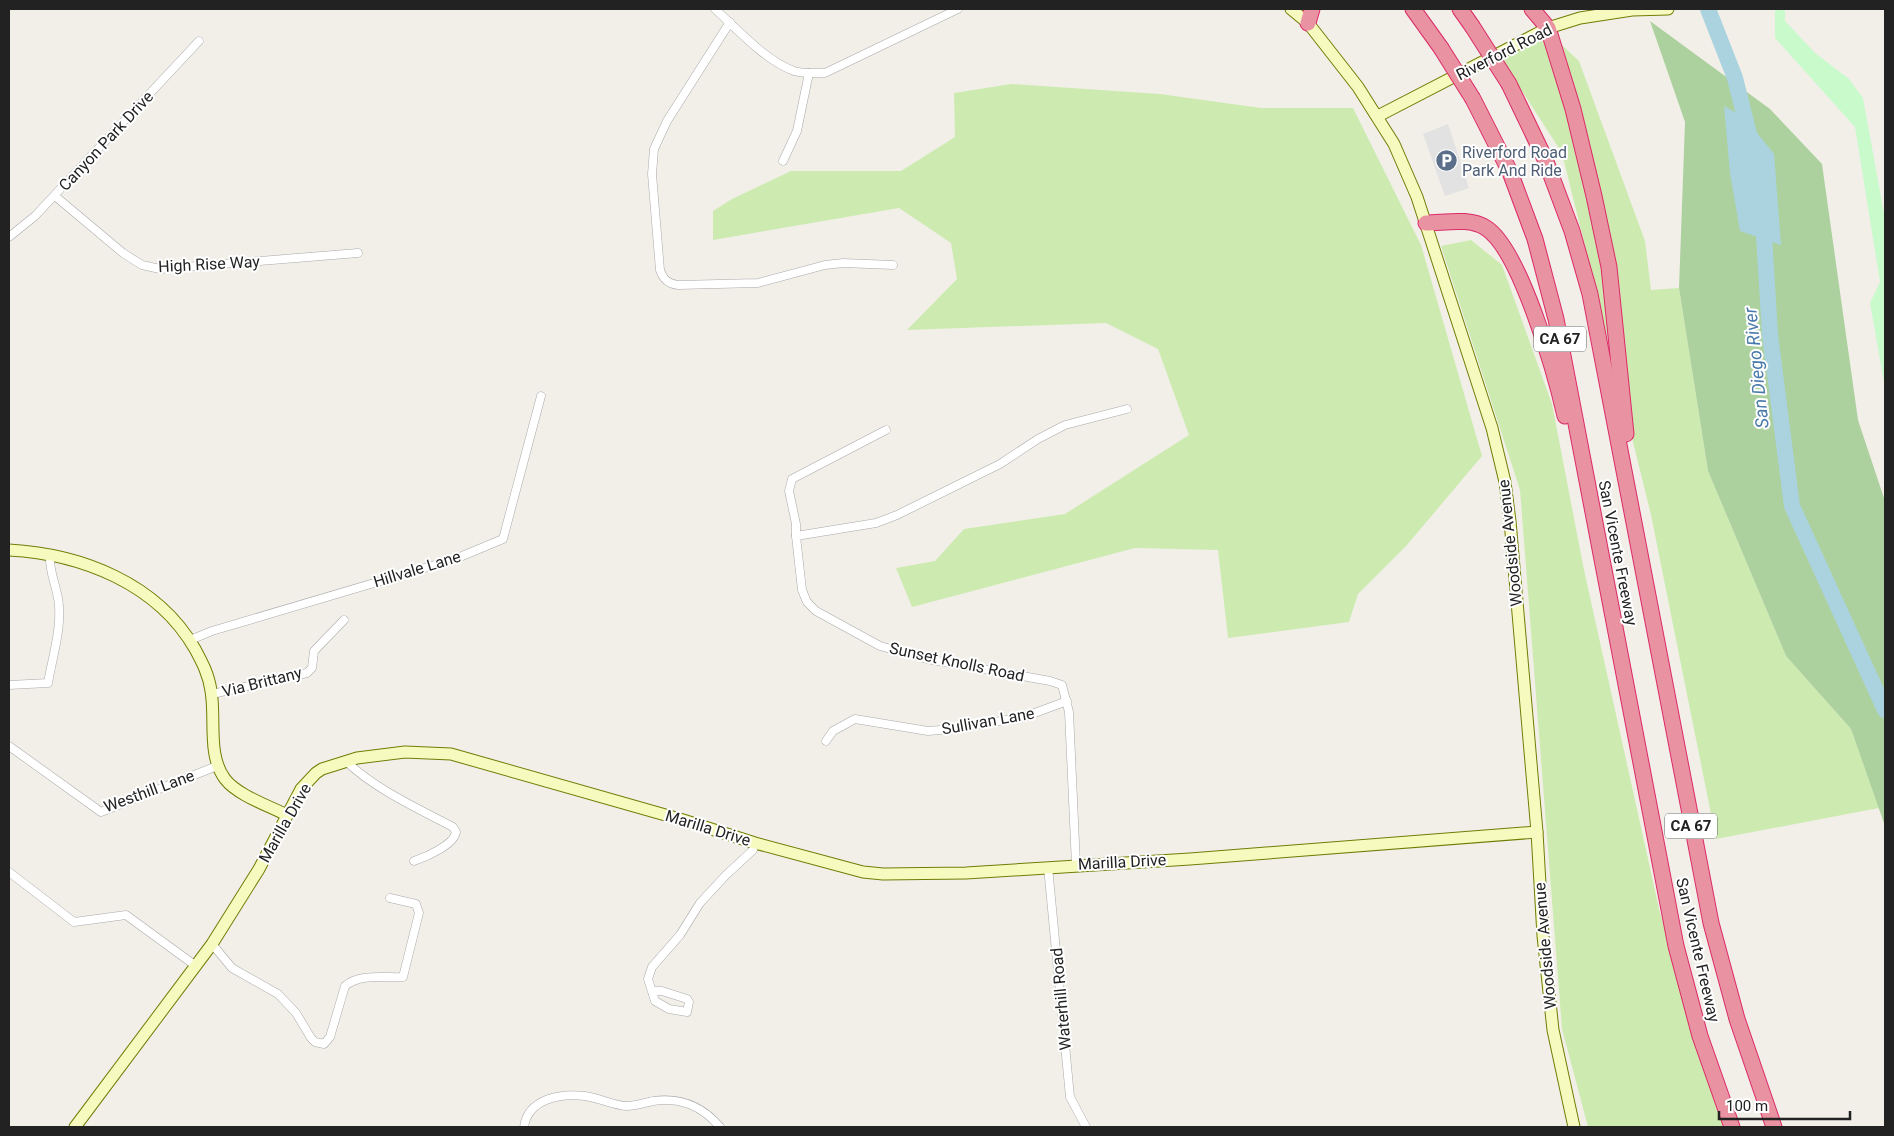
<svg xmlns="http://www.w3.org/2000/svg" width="1894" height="1136" viewBox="0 0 1894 1136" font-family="Roboto,sans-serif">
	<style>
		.grass { fill: #cdebb0 }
		.forest { fill: #add19e }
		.park { fill: #c8facc }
		.parking { fill: #e2e2e2 }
		.water { fill: #aad3df }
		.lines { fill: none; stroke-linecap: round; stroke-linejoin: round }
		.river { stroke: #aad3df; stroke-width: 16 }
		.street-casing { stroke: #a9a9a9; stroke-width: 9 }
		.secondary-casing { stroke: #707d05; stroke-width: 13 }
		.highway-casing { stroke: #dc2a67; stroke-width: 17 }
		.street { stroke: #fff; stroke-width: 8 }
		.secondary { stroke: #f7fabf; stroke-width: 11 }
		.highway { stroke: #e892a2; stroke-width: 15 }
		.highway-bridge-casing { stroke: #dc2a67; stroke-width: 17; stroke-linecap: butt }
		.highway-bridge { stroke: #e892a2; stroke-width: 15 }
		.labels { text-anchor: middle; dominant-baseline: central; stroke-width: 4; stroke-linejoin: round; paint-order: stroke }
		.shield { fill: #fff; stroke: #646464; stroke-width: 1 }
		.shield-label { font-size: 15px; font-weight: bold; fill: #222 }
		.street-label { font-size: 16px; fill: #222; stroke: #fff }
		.service-label { font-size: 16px; fill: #4e5e75; stroke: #fff; text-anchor: start }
		.water-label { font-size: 18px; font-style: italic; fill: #4a7aab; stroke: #fff }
	</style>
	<rect width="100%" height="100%" fill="#f2efe9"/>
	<g class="grass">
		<path d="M1550,34L1579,61L1645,241L1651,290L1679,288L1708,471L1786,656L1851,729L1879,808L1716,839L1651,515L1562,153L1502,60Z"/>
		<path d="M1011,84L1160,94L1261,108H1353L1421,245L1482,456L1407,545L1358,594L1349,622L1228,638L1218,550L1135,548L912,607L896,568L935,561L964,529L1065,514L1189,435L1158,349L1106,323L907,330L957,279L951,243L899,208L713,240V211L732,199L791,171H901L955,137L954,93Z"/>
		<path d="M1471,240L1502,265L1552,404L1584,570L1660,913L1705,1061L1729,1127H1588L1562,1029L1520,490L1441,246Z"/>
	</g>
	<path class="forest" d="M1650,21L1770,109L1822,164L1858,420L1885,501V826L1851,729L1786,656L1708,471L1679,288L1685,122Z"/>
	<path class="park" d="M1775,9H1785V21L1815,53L1849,79L1863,98L1885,219V388L1870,303L1880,282L1855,127L1775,38Z"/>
	<path class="parking" d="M1448,124L1469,188L1445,196L1423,134Z"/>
	<path class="water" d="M1724,106L1745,118L1774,154L1781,245L1740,231L1730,173Z"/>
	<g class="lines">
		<g class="river">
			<path d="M1708,9L1735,78L1750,138"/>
			<path d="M1763,219L1770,335L1792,506L1885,710"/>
		</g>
		<defs>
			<g id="street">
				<path d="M715,9C737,29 766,61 794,71C804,74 815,73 825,73L958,9"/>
				<path d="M730,22L667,121L654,149L652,174L660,270C663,279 668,284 678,285L758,283L825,265L843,263L893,265"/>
				<path d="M783,161L797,131L809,73"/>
				<path d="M55,196L123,253L142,265L160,269L358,253"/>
				<path d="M9,237L35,216L199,41"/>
				<path d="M796,536V524L789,491L792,479L886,430"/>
				<path d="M190,640L212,631L455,559L503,539L541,396"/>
				<path d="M9,685L48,683C52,659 61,631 59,606C58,588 49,574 50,556"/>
				<path d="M212,694L307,673L312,668L314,651L344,620"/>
				<path d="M826,741L833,731L855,719L928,731L952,729L1024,717L1067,701"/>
				<path d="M9,746L101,812L217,766"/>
				<path d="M346,761C373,788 419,809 453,827L456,832C454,845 426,857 414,861"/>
				<path d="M1076,865L1069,712L1062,685L1050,681L927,659L880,646L816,611L807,602L802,590L796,536L876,523L897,515L1000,464L1038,439L1065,425L1127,409"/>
				<path d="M1048,867L1070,1097L1086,1127"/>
				<path d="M9,872L74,922L126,915L196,966"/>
				<path d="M212,944L232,968L278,994L296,1013L311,1038L315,1042L324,1044L330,1037L345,986C360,973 385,978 403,977L419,913L416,904L390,898"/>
				<path d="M652,991H662L687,999L689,1002L687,1012L669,1009L655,1001L648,979L652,967L680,935L700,903L726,875L753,850L755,843"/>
				<path d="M524,1127C528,1098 562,1093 585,1096C599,1098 613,1105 626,1106C634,1106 645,1103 653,1101C681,1097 702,1106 720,1127"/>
			</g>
			<g id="secondary">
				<path d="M1291,9L1308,23L1358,87L1394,144L1417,197L1492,428L1505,482L1510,521L1537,832L1543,936L1553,1030L1574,1127"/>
				<path d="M1378,116L1548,28L1580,18L1632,10L1668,9"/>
				<path d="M9,550C81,554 157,583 195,649C202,662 209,675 211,691C216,719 207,755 225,779C237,795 269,806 287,815"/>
				<path d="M75,1127L212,944L259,869L301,789L316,773L322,769L357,758L405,752L451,754L683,820L755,843L863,872L883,874L966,873L1190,859L1537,832"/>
			</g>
			<g id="highway">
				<path d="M1413,9L1441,48"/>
				<path d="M1460,9L1472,26"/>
				<path d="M1532,9L1548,28L1573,109L1594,196L1609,267L1626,434"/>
				<path d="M1308,23L1312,9"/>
				<path d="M1509,84L1545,159L1572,231L1590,294L1711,923L1737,1019L1774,1127"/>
				<path d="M1473,99L1510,172L1535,239L1556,319L1676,946L1700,1036L1732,1127"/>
				<path d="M1426,223C1444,223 1470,217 1486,228C1520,249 1556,376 1565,416"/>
			</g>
		</defs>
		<use href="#street" class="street-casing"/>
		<use href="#secondary" class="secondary-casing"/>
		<use href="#highway" class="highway-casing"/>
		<use href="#street" class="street"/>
		<use href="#secondary" class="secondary"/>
		<use href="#highway" class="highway"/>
		<defs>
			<g id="highway-bridge">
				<path d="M1472,26L1509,84"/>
				<path d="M1441,48L1473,99"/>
			</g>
		</defs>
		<use href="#highway-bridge" class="highway-bridge-casing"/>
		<use href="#highway-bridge" class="highway-bridge"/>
	</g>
	<defs>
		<symbol id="parking-disc" viewBox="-11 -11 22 22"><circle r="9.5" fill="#5c6f8a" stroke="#fff"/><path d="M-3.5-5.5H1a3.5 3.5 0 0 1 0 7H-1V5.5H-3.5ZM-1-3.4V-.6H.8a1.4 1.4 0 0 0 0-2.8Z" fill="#fff"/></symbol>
	</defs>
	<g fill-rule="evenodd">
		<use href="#parking-disc" x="1434" y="148" width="25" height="25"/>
	</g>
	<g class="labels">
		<g class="shield">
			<rect x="1534" y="326.5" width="52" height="25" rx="4"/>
			<rect x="1665" y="813.5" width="52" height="25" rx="4"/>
		</g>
		<g class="shield-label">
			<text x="1560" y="339">CA 67</text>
			<text x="1691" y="826">CA 67</text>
		</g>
		<g class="street-label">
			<text transform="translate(1504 52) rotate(-27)">Riverford Road</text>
			<text transform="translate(106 141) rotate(-47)">Canyon Park Drive</text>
			<text transform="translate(209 264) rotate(-3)">High Rise Way</text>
			<text transform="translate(1510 543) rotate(-96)">Woodside Avenue</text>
			<text transform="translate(1618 553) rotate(79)">San Vicente Freeway</text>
			<text transform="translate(417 569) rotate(-17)">Hillvale Lane</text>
			<text transform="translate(957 662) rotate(12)">Sunset Knolls Road</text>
			<text transform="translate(262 682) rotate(-14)">Via Brittany</text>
			<text transform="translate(988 721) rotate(-10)">Sullivan Lane</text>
			<text transform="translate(149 791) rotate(-20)">Westhill Lane</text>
			<text transform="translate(285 823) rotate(-60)">Marilla Drive</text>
			<text transform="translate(708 828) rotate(17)">Marilla Drive</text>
			<text transform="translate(1122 862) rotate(-3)">Marilla Drive</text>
			<text transform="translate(1545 946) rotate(-95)">Woodside Avenue</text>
			<text transform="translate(1698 950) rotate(77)">San Vicente Freeway</text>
			<text transform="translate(1061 999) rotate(-95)">Waterhill Road</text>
		</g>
		<g class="service-label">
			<text x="1462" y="152">Riverford Road<tspan x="1462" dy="18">Park And Ride</tspan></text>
		</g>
		<g class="water-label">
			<text transform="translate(1756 368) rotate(-96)">San Diego River</text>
		</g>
	</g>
	<rect width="1894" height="1136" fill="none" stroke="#222222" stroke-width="20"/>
	<path d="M1719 1111v8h131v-8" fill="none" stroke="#222222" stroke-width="2.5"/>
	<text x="1726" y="1111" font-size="15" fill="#222222" stroke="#ffffff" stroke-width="4" paint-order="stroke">100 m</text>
</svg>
